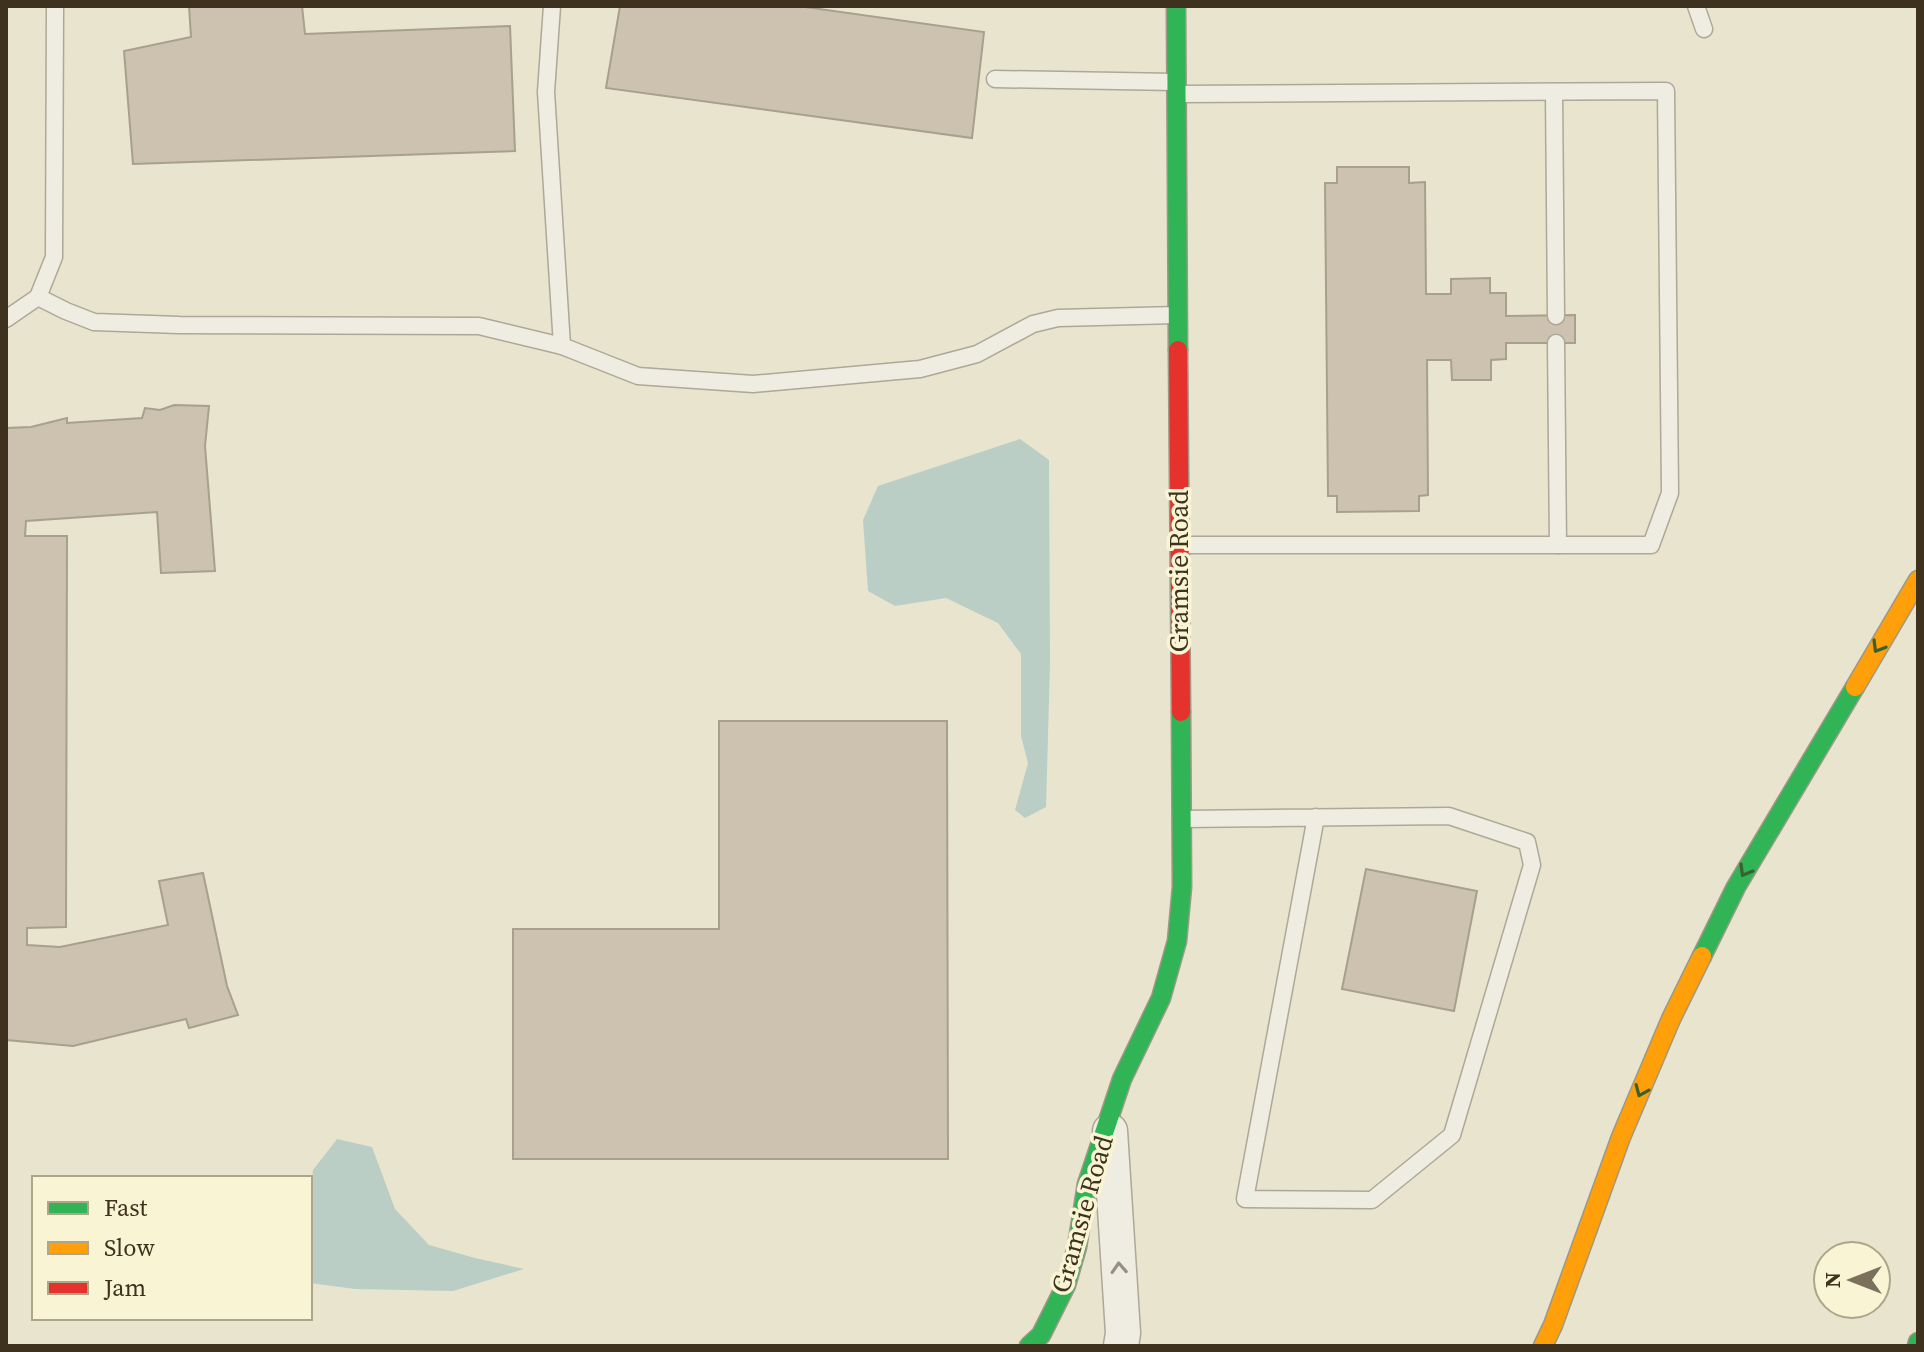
<svg xmlns="http://www.w3.org/2000/svg" width="1924" height="1352" viewBox="0 0 1924 1352" font-family="'Source Serif 4',serif">
	<style>
		.water { fill: #bacec5 }
		.building { fill: #ccc2af; stroke: #a99f8d; stroke-width: 2 }
		.lines { fill: none; stroke-linecap: round; stroke-linejoin: round }
		.lane-casing { stroke: #ada897; stroke-width: 19 }
		.street-casing { stroke: #ada897; stroke-width: 37 }
		.fast-casing { stroke: #9d9887; stroke-width: 21 }
		.slow-casing { stroke: #9d9887; stroke-width: 21 }
		.jam-casing { stroke: #9d9887; stroke-width: 21 }
		.lane { stroke: #efede1; stroke-width: 16 }
		.street { stroke: #efede1; stroke-width: 34 }
		.fast { stroke: #30b455; stroke-width: 18 }
		.slow { stroke: #ff9f0a; stroke-width: 18 }
		.jam { stroke: #e5322d; stroke-width: 18 }
		.oneway { stroke: #396031 }
		.oneway2 { stroke: #969080 }
		.labels { text-anchor: middle; dominant-baseline: central; stroke-width: 7; stroke-linejoin: round; paint-order: stroke }
		.street-label { font-size: 26px; fill: #3e321e; stroke: #f9f4d4 }
	</style>
	<rect width="100%" height="100%" fill="#e8e4ce"/>
	<g class="water">
		<path d="M1020,439L1049,460L1050,663L1046,807L1025,818L1015,810L1028,763L1021,736V654L998,623L946,598L895,606L868,591L863,520L878,486Z"/>
		<path d="M337,1139L372,1147L395,1209L429,1245L475,1258L524,1269L453,1291L355,1289L310,1283V1207L313,1170Z"/>
	</g>
	<g class="building">
		<path d="M189,6H302L305,34L510,26L515,151L133,164L124,51L191,37Z"/>
		<path d="M620,6H798L984,32L972,138L606,88Z"/>
		<path d="M1337,167H1409V183L1425,182L1426,294H1451V279L1490,278V293H1506V316L1575,315V343H1506V359L1491,360V380H1452L1451,360H1427L1428,495L1419,496V511L1337,512V496H1328L1325,183H1337Z"/>
		<path d="M174,405L209,406L205,446L215,571L161,573L157,512L26,521L25,536H67L66,927L27,928V945L60,947L168,925L159,881L203,873L227,986L238,1015L189,1028L186,1019L73,1046L6,1040V428L31,427L67,418V423L142,418L145,408L160,410Z"/>
		<path d="M719,721H947L948,1159H513V929H719Z"/>
		<path d="M1366,869L1477,891L1454,1011L1342,989Z"/>
	</g>
	<g class="lines">
		<defs>
			<g id="lane">
				<path d="M552,6L546,92L562,346"/>
				<path d="M1696,6L1704,29"/>
				<path d="M995,79L1175,82"/>
				<path d="M1554,92L1556,316"/>
				<path d="M1177,94L1666,91L1670,493L1651,545H1180"/>
				<path d="M38,297L54,257L55,6"/>
				<path d="M6,319L38,297L66,311L94,322L179,325L479,326L562,346L638,376L753,384L920,369L977,354L1033,324L1058,318L1176,315"/>
				<path d="M1556,343L1558,545"/>
				<path d="M1182,819L1449,816L1527,842L1532,865L1452,1135L1372,1200L1245,1199L1316,817"/>
			</g>
			<path id="street" d="M1110,1131L1123,1333L1121,1346"/>
			<g id="fast">
				<path d="M1176,6L1178,350"/>
				<path d="M1702,956L1736,887L1855,687"/>
				<path d="M1029,1346L1041,1335L1066,1285L1077,1247L1087,1184L1122,1079L1161,998L1177,941L1182,887L1181,712"/>
				<path d="M1917,1346L1918,1342"/>
			</g>
			<g id="slow">
				<path d="M1855,687L1918,580"/>
				<path d="M1543,1346L1553,1325L1621,1137L1671,1019L1702,956"/>
			</g>
			<path id="jam" d="M1178,350L1181,712"/>
		</defs>
		<use href="#lane" class="lane-casing"/>
		<use href="#street" class="street-casing"/>
		<use href="#fast" class="fast-casing"/>
		<use href="#slow" class="slow-casing"/>
		<use href="#jam" class="jam-casing"/>
		<use href="#lane" class="lane"/>
		<use href="#street" class="street"/>
		<use href="#fast" class="fast"/>
		<use href="#slow" class="slow"/>
		<use href="#jam" class="jam"/>
	</g>
	<defs><path id="oneway-chevron" d="M-2-3.5L2.5 0L-2 3.5" fill="none" stroke-width="1.6" stroke-linecap="round" stroke-linejoin="round" transform="scale(2)"/></defs>
	<g class="oneway">
		<use href="#oneway-chevron" transform="translate(1878 647) rotate(121)"/>
		<use href="#oneway-chevron" transform="translate(1745 871) rotate(120)"/>
		<use href="#oneway-chevron" transform="translate(1641 1091) rotate(113)"/>
	</g>
	<use class="oneway2" href="#oneway-chevron" transform="translate(1119 1268) rotate(-93)"/>
	<g class="labels">
		<g class="street-label">
			<text transform="translate(1179 571) rotate(-90)">Gramsie Road</text>
			<text transform="translate(1082 1214) rotate(-74)">Gramsie Road</text>
		</g>
	</g>
	<rect width="1924" height="1352" fill="none" stroke="#3e321e" stroke-width="16"/>
	<rect x="32" y="1176" width="280" height="144" fill="#f9f4d4" stroke="#aea68b" stroke-width="2"/>
	<rect x="48" y="1202" width="40" height="12" fill="#30b455" stroke="#aea68b" stroke-width="2"/>
	<text x="104" y="1216" font-size="24" fill="#3e321e">Fast</text>
	<rect x="48" y="1242" width="40" height="12" fill="#ff9f0a" stroke="#aea68b" stroke-width="2"/>
	<text x="104" y="1256" font-size="24" fill="#3e321e">Slow</text>
	<rect x="48" y="1282" width="40" height="12" fill="#e5322d" stroke="#aea68b" stroke-width="2"/>
	<text x="104" y="1296" font-size="24" fill="#3e321e">Jam</text>
	<g transform="translate(1852 1280) rotate(270)"><circle r="38" fill="#f9f4d4" stroke="#aea68b" stroke-width="2"/>
	<path d="M0-6L14 30L0 20L-14 30Z" fill="#7a705c"/>
	<text y="-12" font-size="22" font-weight="bold" text-anchor="middle" fill="#3e321e">N</text>
	</g>
</svg>
